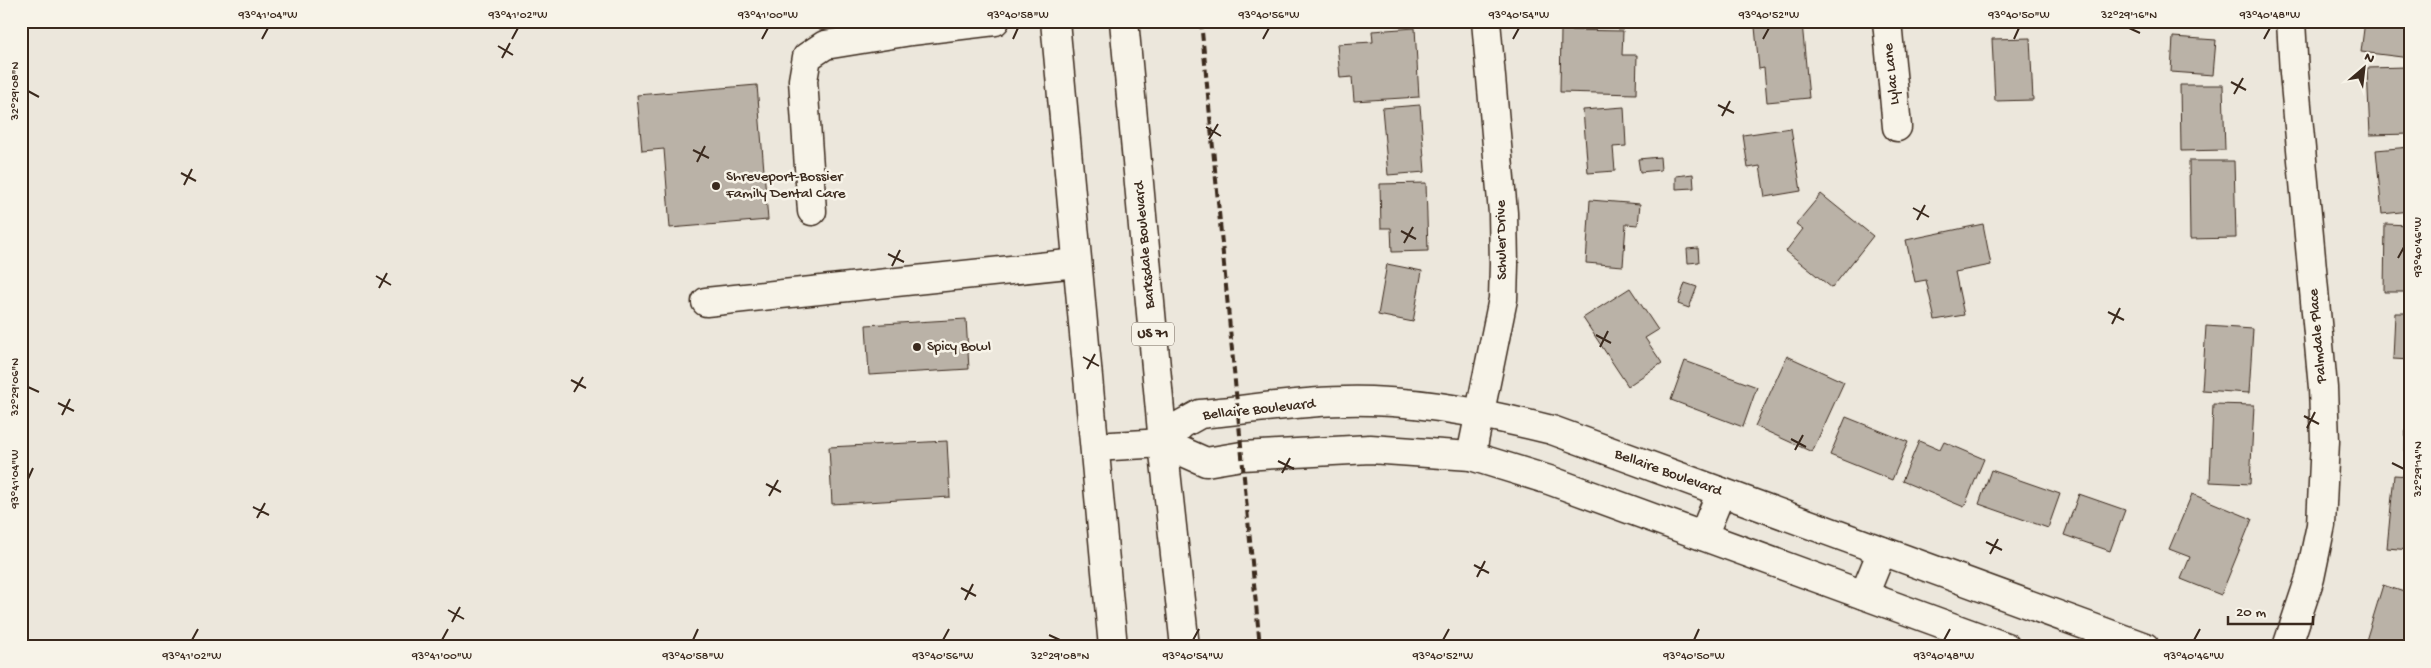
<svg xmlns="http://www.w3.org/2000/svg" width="2431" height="668" viewBox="0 0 2431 668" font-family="'Gochi Hand',sans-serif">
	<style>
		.building { fill: #bab2a7; stroke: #3b2a1e }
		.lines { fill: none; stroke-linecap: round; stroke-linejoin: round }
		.minor-casing { stroke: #3b2a1e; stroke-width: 31 }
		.major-casing { stroke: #3b2a1e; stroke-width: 31 }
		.minor { stroke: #f7f3e8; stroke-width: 28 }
		.major { stroke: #f7f3e8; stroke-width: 28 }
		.rail { stroke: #3b2a1e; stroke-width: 4; stroke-dasharray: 8 4; stroke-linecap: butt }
		.ticks { fill: none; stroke: #3b2a1e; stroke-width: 2 }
		.poi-dot { fill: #3b2a1e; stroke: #f7f3e8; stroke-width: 2 }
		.labels { text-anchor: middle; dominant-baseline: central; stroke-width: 5; stroke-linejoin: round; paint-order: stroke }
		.shield { fill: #f7f3e8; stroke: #73665b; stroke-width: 1 }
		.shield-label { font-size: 14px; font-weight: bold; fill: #3b2a1e }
		.street-label { font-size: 15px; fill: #3b2a1e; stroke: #f7f3e8 }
		.poi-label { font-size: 15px; fill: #3b2a1e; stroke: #f7f3e8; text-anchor: start }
		.neatline { fill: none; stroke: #3b2a1e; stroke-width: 2 }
		.ticks-label { font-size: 12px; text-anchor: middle; fill: #3b2a1e }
	</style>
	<rect width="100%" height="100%" fill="#ece7dc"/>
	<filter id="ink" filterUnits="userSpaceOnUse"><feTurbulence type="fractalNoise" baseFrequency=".02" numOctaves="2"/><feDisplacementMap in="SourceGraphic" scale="10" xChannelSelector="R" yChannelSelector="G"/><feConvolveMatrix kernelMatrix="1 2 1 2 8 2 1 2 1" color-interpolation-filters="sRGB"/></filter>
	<g filter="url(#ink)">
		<g class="building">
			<rect x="1956" y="21" width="39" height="4"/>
			<path d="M2365,21H2410V58L2361,52Z"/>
			<path d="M1802,23L1809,98L1767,102L1764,68L1759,69L1755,27Z"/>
			<path d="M1415,28L1419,97L1354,101L1352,77L1340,78L1337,44L1373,42L1372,31Z"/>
			<path d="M1561,30L1623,31L1622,55H1637L1636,94L1560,92Z"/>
			<path d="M2173,37L2216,40L2213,75L2171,72Z"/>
			<path d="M2030,38L2033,100L1995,101L1992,39Z"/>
			<path d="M2406,67V79H2410V134L2370,135L2367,68Z"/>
			<path d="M757,85L768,220L670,228L664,149L642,151L637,95Z"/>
			<path d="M2180,85H2223L2225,150L2181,151Z"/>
			<path d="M1420,105L1425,172L1388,175L1382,108Z"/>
			<path d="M1624,107L1626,146L1613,147L1615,171L1588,173L1583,110Z"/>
			<path d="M1791,128L1801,191L1765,197L1760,166L1748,168L1743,135Z"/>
			<path d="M2410,147V211L2382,214L2376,150Z"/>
			<path d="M1660,157L1661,170L1640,172L1638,159Z"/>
			<path d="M2189,161H2234L2236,238L2190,239Z"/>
			<path d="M1693,174L1694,188L1676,189V176Z"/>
			<path d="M1426,183L1428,251L1392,252L1391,228H1381L1380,184Z"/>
			<path d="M1821,194L1873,236L1832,288L1786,251L1803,229L1796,224Z"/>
			<path d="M1590,200L1640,204L1638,225L1626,224L1623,266L1586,263Z"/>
			<path d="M1983,224L1991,265L1955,272L1964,315L1935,320L1926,280L1915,282L1906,240Z"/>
			<path d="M2385,224L2410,225V292H2384Z"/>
			<path d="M1698,248L1699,262L1688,263L1687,249Z"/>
			<path d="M1387,264L1422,271L1413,322L1378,315Z"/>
			<path d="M1685,283L1697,287L1689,308L1678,304Z"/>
			<path d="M1630,288L1658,330L1645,338L1662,363L1628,386L1583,318Z"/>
			<path d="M2395,313H2410V360L2393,359Z"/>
			<path d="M966,319L969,369L869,375L866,325Z"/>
			<path d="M2206,326L2253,329L2249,393L2202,390Z"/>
			<path d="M1787,356L1844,382L1812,452L1755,426Z"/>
			<path d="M1685,361L1757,387L1743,427L1671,400Z"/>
			<path d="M2406,393H2410V461H2405Z"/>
			<path d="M2213,404L2254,405L2250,484L2210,482Z"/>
			<path d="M1846,417L1908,442L1892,480L1830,455Z"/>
			<path d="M947,441L950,497L832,504L829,447Z"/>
			<path d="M1919,441L1940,450L1944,442L1984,459L1964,507L1902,481Z"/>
			<path d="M1991,470L2060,494L2048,528L1979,504Z"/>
			<path d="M2394,475L2410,476V550L2387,548Z"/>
			<path d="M2079,494L2125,510L2110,551L2064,535Z"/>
			<path d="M2192,494L2252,519L2221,595L2181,579L2190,557L2169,549Z"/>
			<path d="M2383,585L2410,594V647H2364Z"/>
		</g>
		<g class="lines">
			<defs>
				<g id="minor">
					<path d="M1887,21L1897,127"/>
					<path d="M812,211L803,80L807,57L825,45L911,31L995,21"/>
					<path d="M706,302L1077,263"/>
					<path d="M1471,456L1503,299L1504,264L1503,213L1486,21"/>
					<path d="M1703,536L1721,492"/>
					<path d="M1864,595L1882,551"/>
					<path d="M2006,647L1549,480L1471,456L1370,449L1242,456L1206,462L1163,443L1182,424L1200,414C1256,409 1315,399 1371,401C1433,403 1492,415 1552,430L2145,647"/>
					<path d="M2287,647L2310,578L2321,525L2325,441L2323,388L2294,73L2291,21"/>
				</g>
				<g id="major">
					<path d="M1055,21L1113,647"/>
					<path d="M1124,21L1163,443L1185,647"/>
					<path d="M1095,447L1163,443"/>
				</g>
			</defs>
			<use href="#minor" class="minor-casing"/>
			<use href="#major" class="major-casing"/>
			<use href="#minor" class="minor"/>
			<use href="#major" class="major"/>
			<path class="rail" d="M1201,21L1260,647"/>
		</g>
	</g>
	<path class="ticks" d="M2129,28L2140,33M262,39L268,28M512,39L518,28M762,39L768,28M1013,39L1018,28M1263,39L1269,28M1513,39L1519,28M1763,39L1769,28M2014,39L2019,28M2264,39L2270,28M498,46L513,55M502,58L510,43M2231,82L2246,90M28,91L39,97M2234,94L2243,78M1718,105L1734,113M1722,116L1730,101M1206,127L1221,136M1209,139L1218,124M693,150L709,158M697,162L705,146M181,173L196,181M184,185L192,169M1913,208L1929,217M1917,220L1925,205M1401,231L1416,239M1404,243L1413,227M888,254L904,262M2398,258L2404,247M892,266L900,250M376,276L391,285M379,288L387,273M2108,312L2124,320M2112,324L2120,308M1596,335L1611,343M1600,347L1608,331M1083,357L1099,366M1087,369L1095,354M571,380L586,388M28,387L39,392M574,392L583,377M58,403L74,411M62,415L70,399M2304,416L2319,424M2307,428L2315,412M1791,439L1806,447M1795,450L1803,435M1278,461L1294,469M2392,463L2404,469M1282,473L1290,458M28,479L33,468M766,484L781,492M769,496L778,480M253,507L269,515M257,518L265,503M1986,542L2002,550M1990,554L1998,539M1474,565L1489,573M1477,577L1485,561M961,588L976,596M965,600L973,584M448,610L464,619M452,622L460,607M1049,635L1060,640M192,640L198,629M442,640L448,629M693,640L698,629M943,640L949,629M1193,640L1199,629M1443,640L1449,629M1694,640L1699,629M1944,640L1950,629M2194,640L2200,629"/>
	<g class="poi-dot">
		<circle cx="716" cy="186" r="5"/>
		<circle cx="917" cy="347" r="5"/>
	</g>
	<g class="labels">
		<rect class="shield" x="1132" y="322.5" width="42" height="23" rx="4"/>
		<g class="shield-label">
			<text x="1153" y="334">US 71</text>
		</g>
		<g class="street-label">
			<text transform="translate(1892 74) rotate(-96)">Lylac Lane</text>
			<text transform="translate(1502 240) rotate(-91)">Schuler Drive</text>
			<text transform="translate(1145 245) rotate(-95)">Barksdale Boulevard</text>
			<text transform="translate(2318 336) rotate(-95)">Palmdale Place</text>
			<text transform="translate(1259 410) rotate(-6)">Bellaire Boulevard</text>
			<text transform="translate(1668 473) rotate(20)">Bellaire Boulevard</text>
		</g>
		<g class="poi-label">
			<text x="726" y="177">Shreveport-Bossier<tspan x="726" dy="17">Family Dental Care</tspan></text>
			<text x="927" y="347">Spicy Bowl</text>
		</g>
	</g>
	<rect width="2431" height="668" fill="none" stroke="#f7f3e8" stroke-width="55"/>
	<g transform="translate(2364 68) rotate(28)" stroke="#f7f3e8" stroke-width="4" paint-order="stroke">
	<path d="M0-4L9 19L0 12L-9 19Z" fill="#3b2a1e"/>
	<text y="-8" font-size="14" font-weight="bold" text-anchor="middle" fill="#3b2a1e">N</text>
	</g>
	<path d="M2228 616v8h85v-8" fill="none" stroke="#3b2a1e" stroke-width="2.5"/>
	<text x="2236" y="616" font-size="15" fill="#3b2a1e" stroke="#f7f3e8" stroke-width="4" paint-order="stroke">20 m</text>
	<rect x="28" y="28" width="2376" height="612" class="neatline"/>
	<g class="ticks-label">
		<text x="268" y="18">93°41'04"W</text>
		<text x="518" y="18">93°41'02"W</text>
		<text x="768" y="18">93°41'00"W</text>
		<text x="1018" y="18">93°40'58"W</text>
		<text x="1269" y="18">93°40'56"W</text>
		<text x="1519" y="18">93°40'54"W</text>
		<text x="1769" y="18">93°40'52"W</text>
		<text x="2019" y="18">93°40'50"W</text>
		<text x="2129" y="18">32°29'16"N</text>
		<text x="2270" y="18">93°40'48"W</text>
		<text transform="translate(14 91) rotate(-90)" y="4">32°29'08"N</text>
		<text transform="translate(2417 247) rotate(-90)" y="4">93°40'46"W</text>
		<text transform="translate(14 387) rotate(-90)" y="4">32°29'06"N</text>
		<text transform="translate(2417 469) rotate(-90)" y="4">32°29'14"N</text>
		<text transform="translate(14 479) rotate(-90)" y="4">93°41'04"W</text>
		<text x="192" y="659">93°41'02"W</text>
		<text x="442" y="659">93°41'00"W</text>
		<text x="693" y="659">93°40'58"W</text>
		<text x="943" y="659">93°40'56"W</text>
		<text x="1060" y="659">32°29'08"N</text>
		<text x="1193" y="659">93°40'54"W</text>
		<text x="1443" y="659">93°40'52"W</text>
		<text x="1694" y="659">93°40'50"W</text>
		<text x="1944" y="659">93°40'48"W</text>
		<text x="2194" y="659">93°40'46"W</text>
	</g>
</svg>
